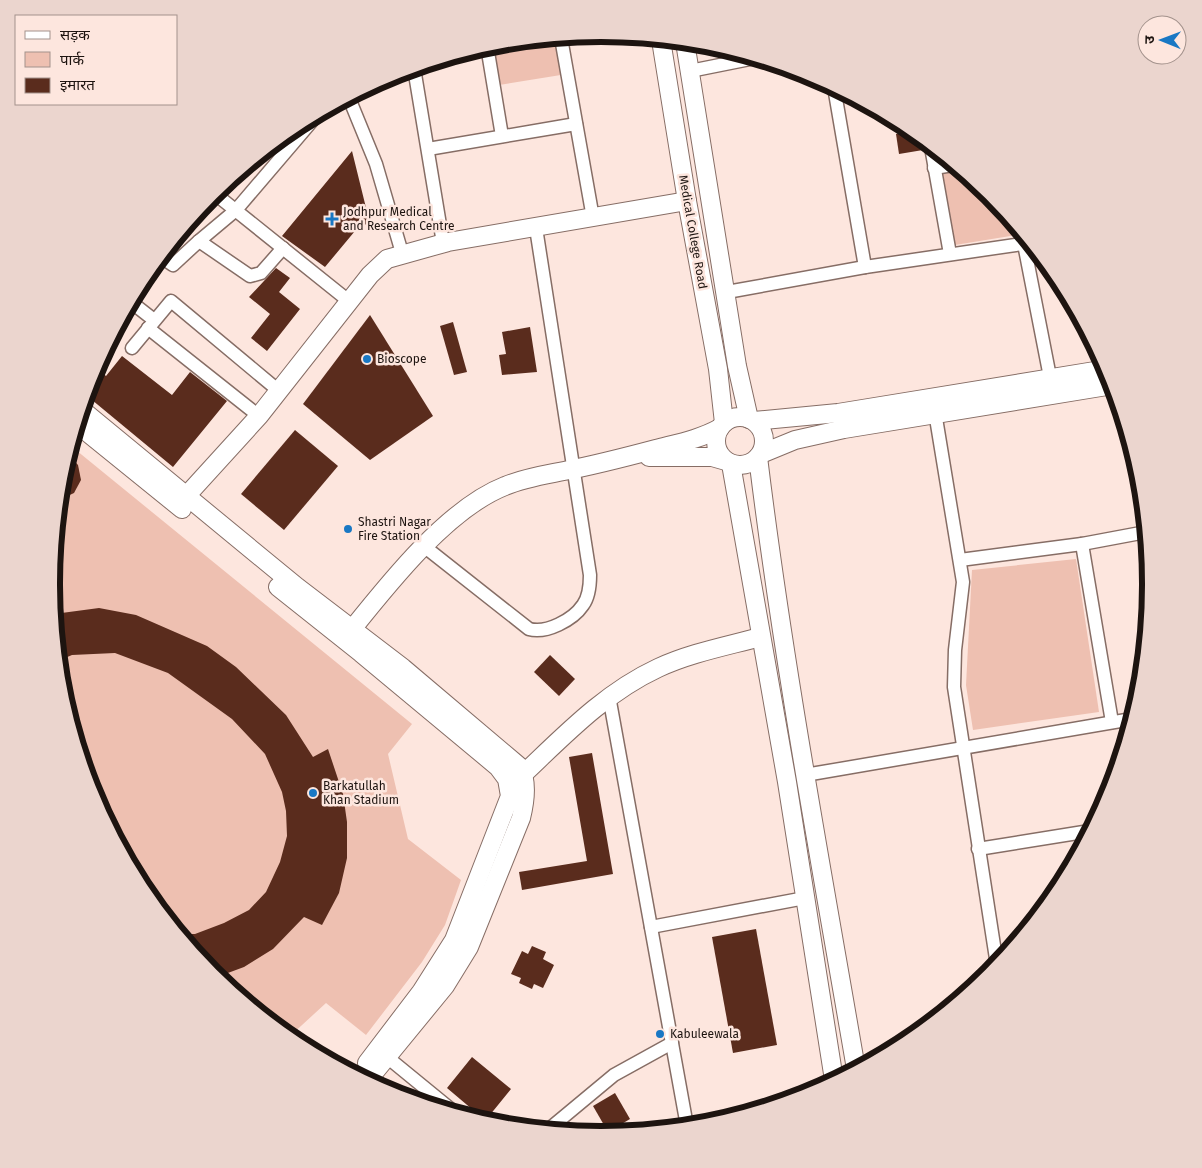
<svg xmlns="http://www.w3.org/2000/svg" width="1202" height="1168" viewBox="0 0 1202 1168" font-family="'Fira Sans','Noto Sans Devanagari',sans-serif">
	<style>
		.green { fill: #eec0b1 }
		.building { fill: #5a2c1d }
		.lines { fill: none; stroke-linecap: round; stroke-linejoin: round }
		.street-casing { stroke: #866d65; stroke-width: 15 }
		.secondary-casing { stroke: #866d65; stroke-width: 20 }
		.street { stroke: #fff; stroke-width: 12 }
		.secondary { stroke: #fff; stroke-width: 18 }
		.poi-dot { fill: #1978c4; stroke: #fde6de; stroke-width: 2 }
		.labels { text-anchor: middle; dominant-baseline: central; stroke-width: 5; stroke-linejoin: round; paint-order: stroke }
		.poi-label { font-size: 12px; fill: #1d1410; stroke: #fde6de; text-anchor: start }
		.street-label { font-size: 12px; fill: #1d1410; stroke: #fde6de }
		.rim { fill: none; stroke: #1d1410; stroke-width: 6 }
	</style>
	<rect width="100%" height="100%" fill="#fde6de"/>
	<g class="green">
		<path d="M561,38L567,74L493,86L487,46Z"/>
		<path d="M961,171L990,195L1022,234L955,245L943,174Z"/>
		<path d="M71,446L412,724L388,754L408,839L461,880L445,925L422,962L366,1035L326,1003L289,1037L212,973L143,889L93,794L61,691L51,584L61,476Z"/>
		<path d="M1076,559L1099,712L973,730L966,685L972,570Z"/>
	</g>
	<g class="building">
		<path d="M912,131L925,142L923,150L899,154L896,134Z"/>
		<path d="M352,151L370,224L360,225L325,267L282,236Z"/>
		<path d="M276,268L290,278L279,292L300,309L267,351L251,338L270,314L249,297Z"/>
		<path d="M370,315L433,416L370,460L303,404Z"/>
		<path d="M453,322L467,372L454,375L440,326Z"/>
		<path d="M530,327L537,372L502,375L499,355L506,354L502,332Z"/>
		<path d="M122,356L172,395L190,372L227,401L173,467L86,395L96,368L106,376Z"/>
		<path d="M295,430L338,466L284,530L241,494Z"/>
		<path d="M68,454L78,465L81,480L74,493L59,500L61,476Z"/>
		<path d="M99,608L136,615L207,646L236,667L286,715L313,757L328,749L343,794L347,822V858L339,893L322,925L304,917L273,949L244,967L217,977L180,934H195L224,923L249,910L266,892L280,862L287,836L286,811L282,792L265,754L232,719L168,673L115,653L72,655L58,661L54,614Z"/>
		<path d="M550,655L575,679L559,696L534,672Z"/>
		<path d="M592,753L613,874L522,890L519,872L587,861L569,757Z"/>
		<path d="M756,929L777,1045L733,1053L712,937Z"/>
		<path d="M532,946L546,952L543,959L554,965L543,988L534,984L532,989L519,983L521,978L511,974L522,951L528,954Z"/>
		<path d="M472,1057L511,1089L485,1121L470,1114L473,1110L447,1088Z"/>
		<path d="M615,1093L630,1119L608,1132L593,1106Z"/>
	</g>
	<g class="lines">
		<defs>
			<g id="street">
				<path d="M561,38L593,218"/>
				<path d="M487,46L502,136"/>
				<path d="M414,68L443,243"/>
				<path d="M690,71L755,58"/>
				<path d="M834,87L865,267"/>
				<path d="M349,98L376,164L402,253"/>
				<path d="M931,147L950,254"/>
				<path d="M428,149L576,124"/>
				<path d="M934,168L953,165"/>
				<path d="M214,193L350,302"/>
				<path d="M1024,244L1050,377"/>
				<path d="M283,248L261,273L250,276L199,241L236,210L318,114"/>
				<path d="M161,257L173,265L199,241"/>
				<path d="M727,292L865,267L1029,243"/>
				<path d="M131,302L154,320"/>
				<path d="M148,328L259,416"/>
				<path d="M132,348L171,301L279,391"/>
				<path d="M934,406L963,582L955,650L954,687L997,965"/>
				<path d="M1082,544L1112,722"/>
				<path d="M425,547L529,629C546,634 573,620 583,605C589,597 590,585 590,575L536,228"/>
				<path d="M960,560L1082,544L1146,532"/>
				<path d="M609,696L687,1126"/>
				<path d="M805,775L1132,719"/>
				<path d="M978,849L1090,831"/>
				<path d="M651,927L805,898"/>
				<path d="M387,1057L453,1111"/>
				<path d="M549,1129L614,1075L672,1043"/>
			</g>
			<g id="secondary">
				<path d="M661,40L687,201L718,369L724,423"/>
				<path d="M685,42L737,366L749,419"/>
				<path d="M82,410L297,587L403,668L520,767C528,782 525,802 521,818L469,947L445,986L368,1080"/>
				<circle cx="740" cy="441" r="24"/>
				<path d="M754,421L838,413L1107,369"/>
				<path d="M77,424L182,509"/>
				<path d="M761,454L795,440L844,429L1113,385"/>
				<path d="M649,457H712L726,461"/>
				<path d="M758,457C783,662 821,865 856,1069"/>
				<path d="M731,464L787,782L834,1080"/>
				<path d="M178,505L259,416L370,275L387,259L448,242L687,201"/>
				<path d="M278,587L361,653L498,767L507,779L510,796L454,940L421,992L367,1063"/>
				<path d="M345,638C385,588 446,509 505,486C524,478 544,475 564,471C595,465 626,457 656,449C679,443 700,439 720,428"/>
				<path d="M516,781C561,739 602,694 658,668C690,653 727,646 760,637"/>
			</g>
		</defs>
		<use href="#street" class="street-casing"/>
		<use href="#secondary" class="secondary-casing"/>
		<use href="#street" class="street"/>
		<use href="#secondary" class="secondary"/>
	</g>
	<g class="poi-dot">
		<path d="M329.5 211.5h5v5h5v5h-5v5h-5v-5h-5v-5h5z"/>
		<circle cx="367" cy="359" r="5"/>
		<circle cx="348" cy="529" r="5"/>
		<circle cx="313" cy="793" r="5"/>
		<circle cx="660" cy="1034" r="5"/>
	</g>
	<g class="labels">
		<g class="poi-label">
			<text x="343" y="212">Jodhpur Medical<tspan x="343" dy="14">and Research Centre</tspan></text>
			<text x="377" y="359">Bioscope</text>
			<text x="358" y="522">Shastri Nagar<tspan x="358" dy="14">Fire Station</tspan></text>
			<text x="323" y="786">Barkatullah<tspan x="323" dy="14">Khan Stadium</tspan></text>
			<text x="670" y="1034">Kabuleewala</text>
		</g>
		<g class="street-label">
			<text transform="translate(693 232) rotate(80)">Medical College Road</text>
		</g>
	</g>
	<path d="M0 0H1202V1168H0ZM601 42H601A541 541 0 0 1 1142 583V585A541 541 0 0 1 601 1126H601A541 541 0 0 1 60 585V583A541 541 0 0 1 601 42Z" fill="#ebd5ce" fill-rule="evenodd"/>
	<path class="rim" d="M601 42H601A541 541 0 0 1 1142 583V585A541 541 0 0 1 601 1126H601A541 541 0 0 1 60 585V583A541 541 0 0 1 601 42Z"/>
	<rect x="15" y="15" width="162" height="90" fill="#fde6de" stroke="#a3928c"/>
	<rect x="25" y="31" width="25" height="8" fill="#ffffff" stroke="#a3928c"/>
	<text x="60" y="40" font-size="15" fill="#1d1410">सड़क</text>
	<rect x="25" y="52" width="25" height="15" fill="#eec0b1" stroke="#a3928c"/>
	<text x="60" y="65" font-size="15" fill="#1d1410">पार्क</text>
	<rect x="25" y="78" width="25" height="15" fill="#5a2c1d" stroke="#a3928c"/>
	<text x="60" y="90" font-size="15" fill="#1d1410">इमारत</text>
	<g transform="translate(1162 40) rotate(271)"><circle r="24" fill="#fde6de" stroke="#a3928c"/>
	<path d="M0-4L9 19L0 12L-9 19Z" fill="#1978c4"/>
	<text y="-8" font-size="14" font-weight="bold" text-anchor="middle" fill="#1d1410">उ</text>
	</g>
</svg>
